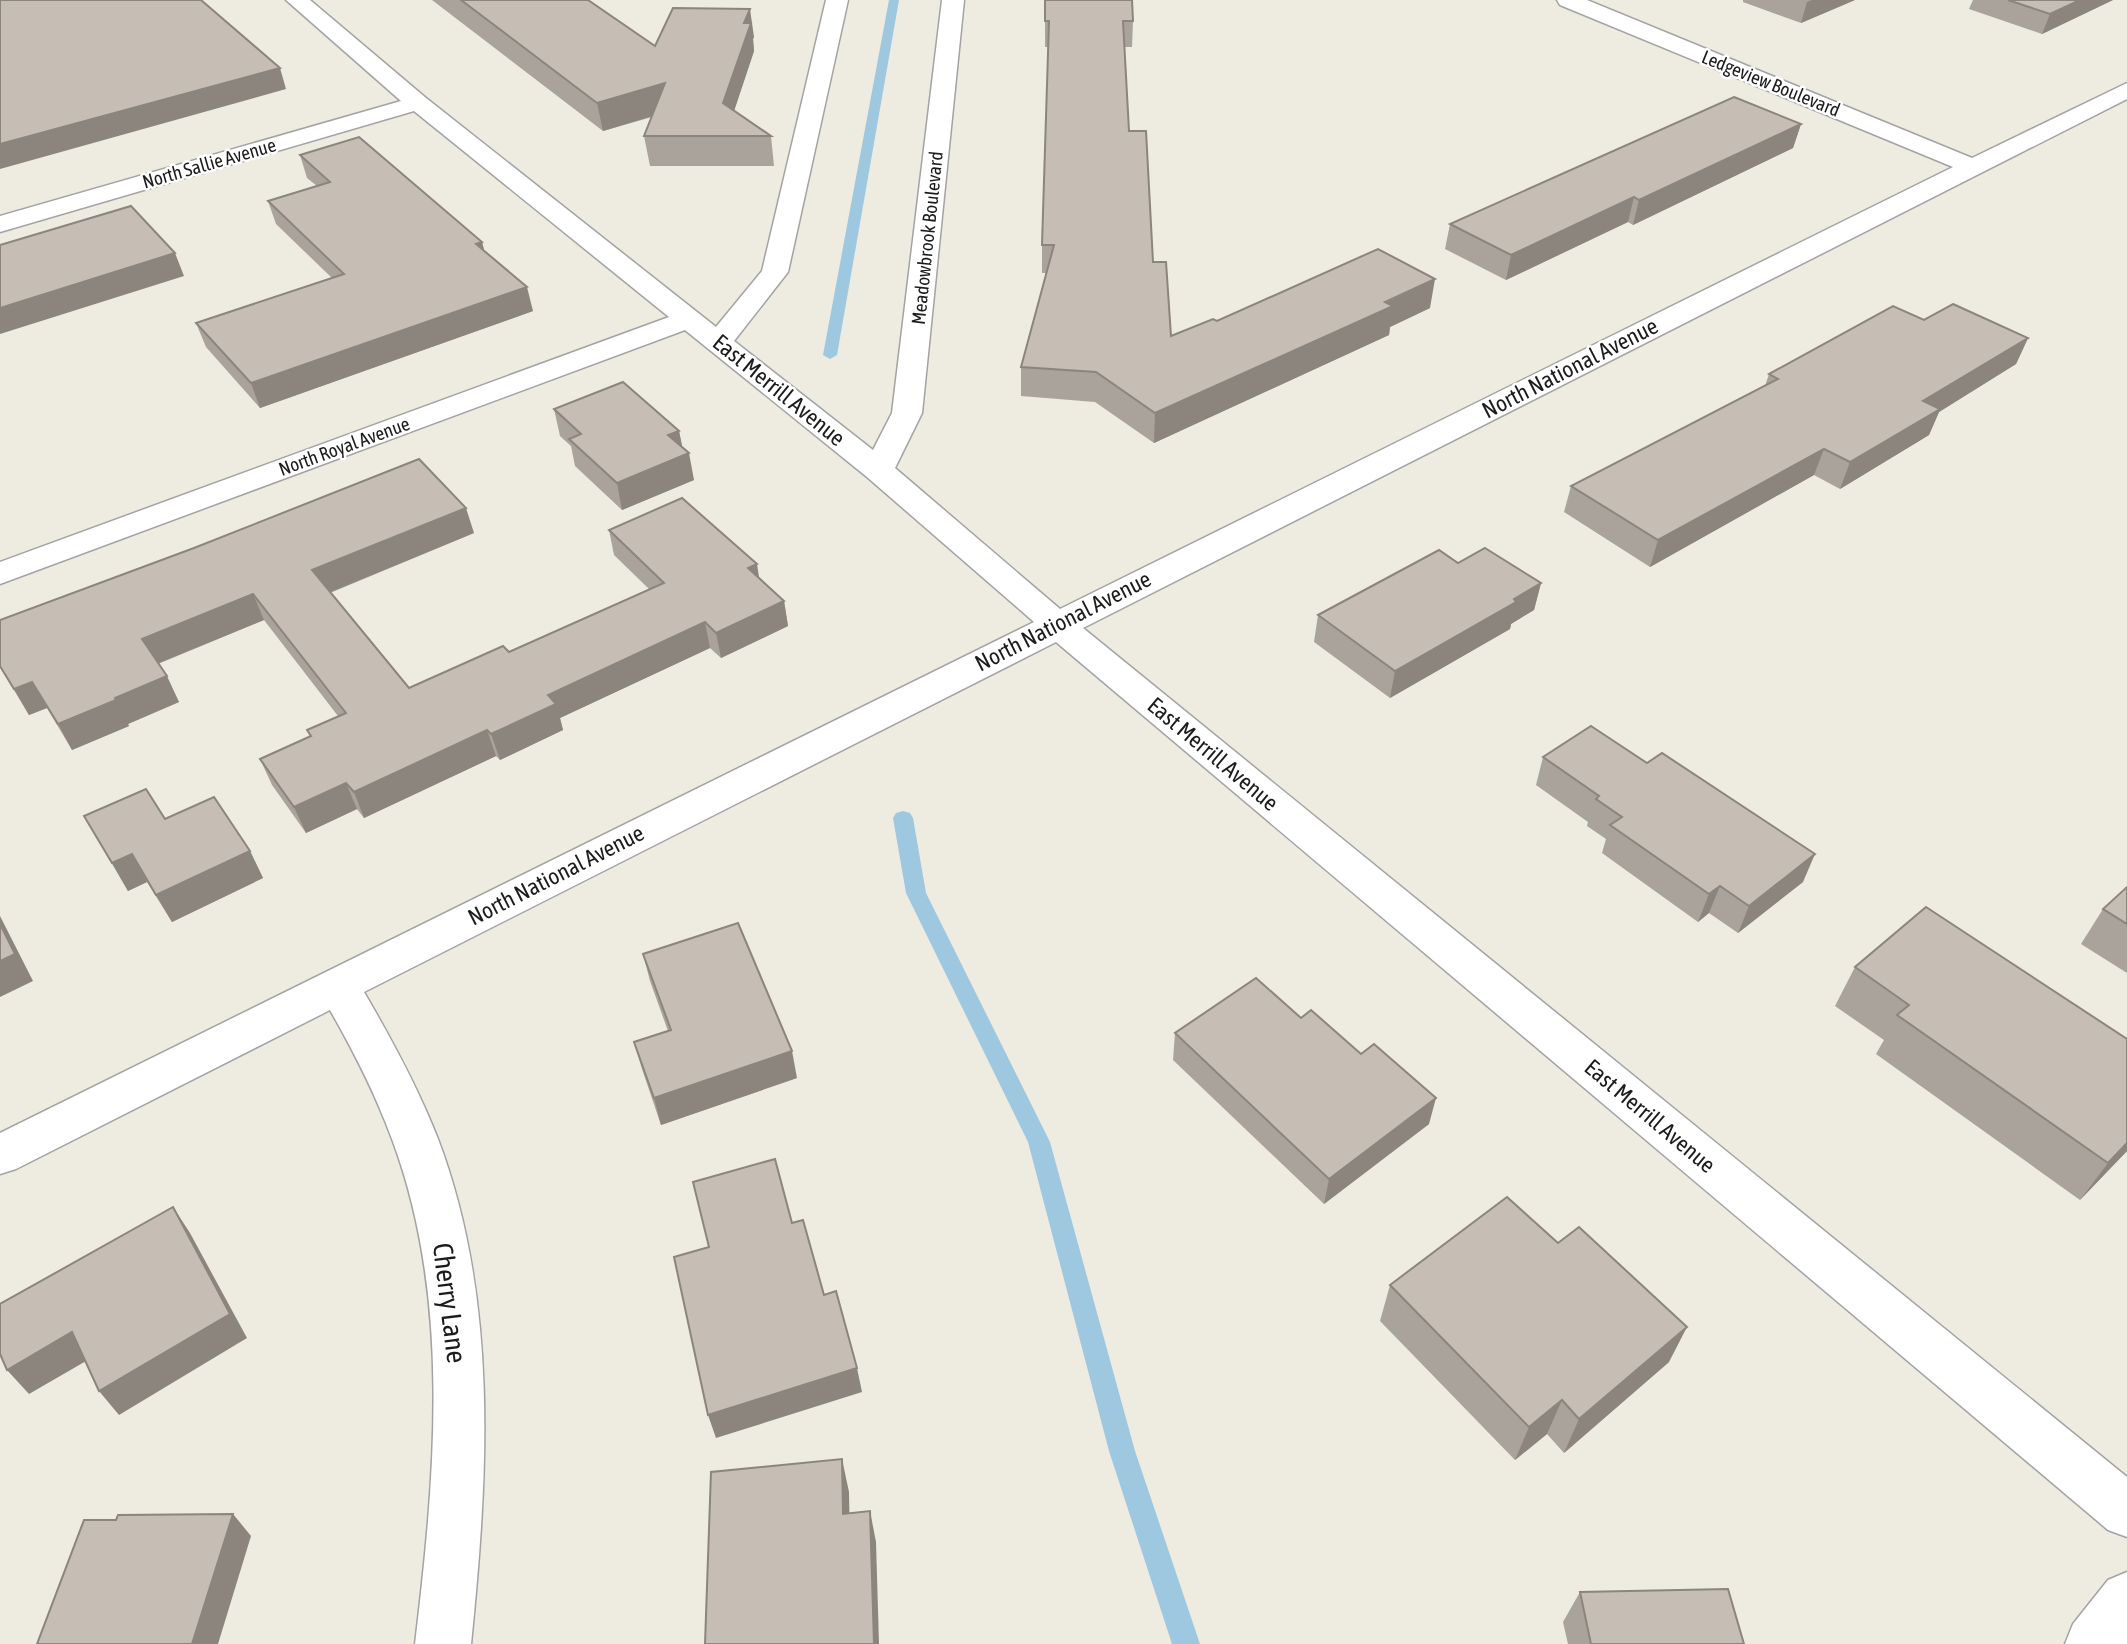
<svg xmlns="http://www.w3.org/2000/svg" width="2127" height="1644" viewBox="0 0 2127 1644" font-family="'Asap Condensed',sans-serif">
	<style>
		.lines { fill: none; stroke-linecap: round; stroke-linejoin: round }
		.stream { fill: #9ec8df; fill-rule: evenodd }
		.minor-casing { stroke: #a3a3a3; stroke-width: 3 }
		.minor { fill: #fff; fill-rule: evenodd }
		.wall { fill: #aaa39b }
		.shaded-wall { fill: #8b857e }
		.building { fill: #c6beb4; stroke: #8b857e; stroke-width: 2 }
		.labels { text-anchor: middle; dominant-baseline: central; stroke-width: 5; stroke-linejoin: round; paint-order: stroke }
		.far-street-label { font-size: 19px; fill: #1c1c1c; stroke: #fff }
		.street-label { font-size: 23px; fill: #1c1c1c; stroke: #fff }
		.near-street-label { font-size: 28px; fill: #1c1c1c; stroke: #fff }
	</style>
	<rect width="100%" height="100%" fill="#eeebe1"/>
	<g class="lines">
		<g class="stream">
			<path d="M889,0H899L837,355L830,359L823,355Z"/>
			<path d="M903,811L910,813L913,818L926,893L1050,1142L1135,1451L1200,1644H1172L1109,1451L1028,1142L906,893L893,818L896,813Z"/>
		</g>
		<defs>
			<g id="minor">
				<path d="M286,0H310L426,98L716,327L762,271L826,0H848L788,272L734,341L873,450L892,413L942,0H964L922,413L895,468L1060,609L1953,167L1560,5L1557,0H1587L1972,158L2127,83V99L1083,628L2127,1477V1537L2108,1530L1056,642L364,992C392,1040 418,1088 438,1139C499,1300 488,1477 471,1644H415C435,1478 452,1299 392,1139C375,1093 354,1052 330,1010L16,1169L0,1174V1133L1034,622L867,477L685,330L0,584V562L669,317L414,111L0,232V216L401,101Z"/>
				<path d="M2127,1572V1644H2065L2073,1624L2108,1580Z"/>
			</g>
		</defs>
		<use href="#minor" class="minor-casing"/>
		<use href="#minor" class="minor"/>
	</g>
	<g class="wall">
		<path d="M432,0H588L655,46L754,37L753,39L754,51L734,111L771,136L774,166H650L644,136L652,117L603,131Z"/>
		<path d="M1743,0H1855L1801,23L1743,2Z"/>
		<path d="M1973,0H2113L2042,34L1969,9Z"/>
		<path d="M1045,21H1133L1132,47H1124L1129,131L1153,262L1171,336L1217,321L1430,308L1390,327L1389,335L1154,443L1095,402L1021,396V367L1046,273H1042V245L1048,47H1045Z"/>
		<path d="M1801,124L1793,148L1633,225L1628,222L1506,280L1445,249L1450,224Z"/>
		<path d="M300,155L482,242L484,251L533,311L260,408L206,347L196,323L332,278L276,224L268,201L317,186L307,178Z"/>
		<path d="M1924,320L2028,338L2016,364L1939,412L1929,435L1840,489L1814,475L1650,567L1564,512L1571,486L1765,386L1769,374Z"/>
		<path d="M554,409L679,431L682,447L694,480L622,510L575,466L571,446L560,436Z"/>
		<path d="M609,530L759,578L784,601L788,626L721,658L710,648L560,718L563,730L500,760L496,756L364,818L357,809L306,833L272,785L260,759L310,736L307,730L338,716L264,620L158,664L179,702L128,724L129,726L72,750L47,708L29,715L0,667V620L474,533L330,593L409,688L509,652L649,589L614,555Z"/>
		<path d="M1458,563L1541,583L1534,610L1511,624L1510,629L1390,698L1314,642L1318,615Z"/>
		<path d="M1543,757L1803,882L1738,933L1709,913L1698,922L1602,853L1606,839L1587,826L1588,822L1536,785Z"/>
		<path d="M84,816L165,819L250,851L263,878L172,922L147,882L128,891Z"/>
		<path d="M2127,887V973L2081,944L2103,909Z"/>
		<path d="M643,954L797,1078L661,1125L642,1069L634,1042L668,1031L650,981Z"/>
		<path d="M1855,967L2127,1039V1151L2080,1200L1876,1054L1884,1040L1835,1006Z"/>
		<path d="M1301,1018L1429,1124L1324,1204L1173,1060L1175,1033Z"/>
		<path d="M1390,1285L1669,1362L1564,1453L1547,1434L1515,1460L1380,1321Z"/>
		<path d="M1580,1592L1744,1644H1568L1563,1622Z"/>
	</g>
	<g class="shaded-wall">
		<path d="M1812,0H1855L1801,23L1807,2Z"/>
		<path d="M2080,0H2113L2042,34L2050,14Z"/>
		<path d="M750,9L754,37L753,39L754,51L727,132L723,103L744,23Z"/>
		<path d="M280,68L286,89L0,169V144Z"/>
		<path d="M665,83L669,111L603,131L597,103Z"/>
		<path d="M1801,124L1793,148L1633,225L1639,200Z"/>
		<path d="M1634,197L1628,222L1506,280L1511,255Z"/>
		<path d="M482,242L488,265L476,244Z"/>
		<path d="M175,253L184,276L0,334V308Z"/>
		<path d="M1435,279L1430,308L1390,327L1389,335L1154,443L1155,413Z"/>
		<path d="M527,287L533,311L260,408L251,383Z"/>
		<path d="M2028,338L2016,364L1939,412L1929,435L1840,489L1850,462L1923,401Z"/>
		<path d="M679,431L684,455L689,453L694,480L622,510L617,483L668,435Z"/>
		<path d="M1824,449L1814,475L1650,567L1658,540Z"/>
		<path d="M466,508L474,533L321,596L312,570Z"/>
		<path d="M757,564L761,590L748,568Z"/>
		<path d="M1541,583L1534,610L1511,624L1510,629L1390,698L1395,671Z"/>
		<path d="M253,594L264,620L154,665L142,639Z"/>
		<path d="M784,601L788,626L721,658L716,633Z"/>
		<path d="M705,622L710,648L560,718L563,730L500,760L491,734L548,695Z"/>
		<path d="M167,676L179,702L128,724L129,726L72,750L58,724L115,698Z"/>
		<path d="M32,682L47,708L29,715L14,689Z"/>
		<path d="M487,730L496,756L364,818L354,792Z"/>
		<path d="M346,783L357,809L306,833L294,807Z"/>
		<path d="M250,851L263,878L172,922L156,895Z"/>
		<path d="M132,854L147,882L128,891L112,863Z"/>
		<path d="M1815,854L1803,882L1738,933L1749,906Z"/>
		<path d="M1720,886L1709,913L1698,922L1709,894Z"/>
		<path d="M0,916L33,981L0,997Z"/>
		<path d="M792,1051L797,1078L661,1125L654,1098Z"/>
		<path d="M1436,1098L1429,1124L1324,1204L1329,1179Z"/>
		<path d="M2127,1143V1151L2080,1200L2108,1163Z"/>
		<path d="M173,1207L190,1233L247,1338L119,1415L99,1391Z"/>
		<path d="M1687,1327L1669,1362L1564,1453L1579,1419Z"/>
		<path d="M72,1332L93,1357L29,1394L7,1370Z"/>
		<path d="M857,1368L862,1392L716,1438L708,1415Z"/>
		<path d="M1562,1400L1547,1434L1515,1460L1529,1427Z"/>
		<path d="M842,1459L849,1492L850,1546L843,1514Z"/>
		<path d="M870,1511L876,1542L879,1644H874Z"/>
		<path d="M233,1514L251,1536L218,1644H192Z"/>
	</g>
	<g class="building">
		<path d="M0,0H201L280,68L0,144Z"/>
		<path d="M461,0H588L655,46L673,8L750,9L744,23H751L723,103L771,136H644L665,83L597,103Z"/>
		<path d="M1045,0H1132L1133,21H1123L1129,131H1146L1153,262H1166L1171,336L1213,319L1217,321L1378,249L1435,279L1385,302L1393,306L1155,413L1096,372L1021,367L1054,245H1042L1049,21H1045Z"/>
		<path d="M2008,0H2080L2050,14Z"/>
		<path d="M1734,97L1801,124L1639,200L1634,197L1511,255L1450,224Z"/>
		<path d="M359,137L482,242L476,244L527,287L251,383L196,323L344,274L268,201L330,182L300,155Z"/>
		<path d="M131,206L175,253L0,308V245Z"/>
		<path d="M1953,304L2028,338L1923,401L1940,409L1850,462L1824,449L1658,540L1571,486L1778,379L1769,374L1893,306L1924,320Z"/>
		<path d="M623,382L679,431L668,435L689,453L617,483L569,439L581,434L554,409Z"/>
		<path d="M419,459L466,508L312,570L409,688L503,646L509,652L664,583L609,530L682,498L757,564L748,568L784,601L716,633L705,622L548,695L556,704L491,734L487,730L354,792L346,783L294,807L260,759L311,736L307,730L346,713L253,594L142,639L167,676L115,698L116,700L58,724L32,682L14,689L0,666V620L194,548Z"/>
		<path d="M1485,548L1541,583L1514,599L1516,602L1395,671L1318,615L1439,550L1458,563Z"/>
		<path d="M1591,726L1647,763L1662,753L1815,854L1749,906L1720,886L1709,894L1610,825L1622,817L1596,799L1599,796L1543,757Z"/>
		<path d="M146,789L165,819L214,797L250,851L156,895L132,854L112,863L84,816Z"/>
		<path d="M2127,887V924L2103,909Z"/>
		<path d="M1926,907L2127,1039V1143L2108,1163L1897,1015L1909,1005L1855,967Z"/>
		<path d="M738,923L792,1051L654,1098L634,1042L671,1030L643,954Z"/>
		<path d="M0,924L15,954L0,961Z"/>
		<path d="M1256,978L1301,1018L1311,1010L1361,1054L1374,1044L1436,1098L1329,1179L1175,1033Z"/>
		<path d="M775,1159L792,1223L803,1220L824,1295L836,1291L857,1368L708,1415L674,1257L709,1247L693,1182Z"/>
		<path d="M1507,1197L1558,1243L1579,1227L1687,1327L1579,1419L1562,1400L1529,1427L1390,1285Z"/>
		<path d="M173,1207L230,1314L99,1391L72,1332L7,1370L0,1354V1304Z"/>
		<path d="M842,1459L843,1514L870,1511L874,1644H705L711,1472Z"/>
		<path d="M233,1514L192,1644H37L84,1520H116L118,1515Z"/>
		<path d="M1728,1589L1744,1644H1591L1580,1592Z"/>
	</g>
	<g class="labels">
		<g class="far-street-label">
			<text transform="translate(1771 83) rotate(22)">Ledgeview Boulevard</text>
			<text transform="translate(209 163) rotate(-16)">North Sallie Avenue</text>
			<text transform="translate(927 238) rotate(-84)">Meadowbrook Boulevard</text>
			<text transform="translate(344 446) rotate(-20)">North Royal Avenue</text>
		</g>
		<g class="street-label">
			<text transform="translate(1570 368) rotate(-27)">North National Avenue</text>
			<text transform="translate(779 390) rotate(39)">East Merrill Avenue</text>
			<text transform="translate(1063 621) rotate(-27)">North National Avenue</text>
			<text transform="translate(1213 754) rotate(40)">East Merrill Avenue</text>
			<text transform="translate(556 875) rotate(-27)">North National Avenue</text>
			<text transform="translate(1650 1116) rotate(40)">East Merrill Avenue</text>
		</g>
		<g class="near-street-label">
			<text transform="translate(450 1303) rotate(83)">Cherry Lane</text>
		</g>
	</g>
</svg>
